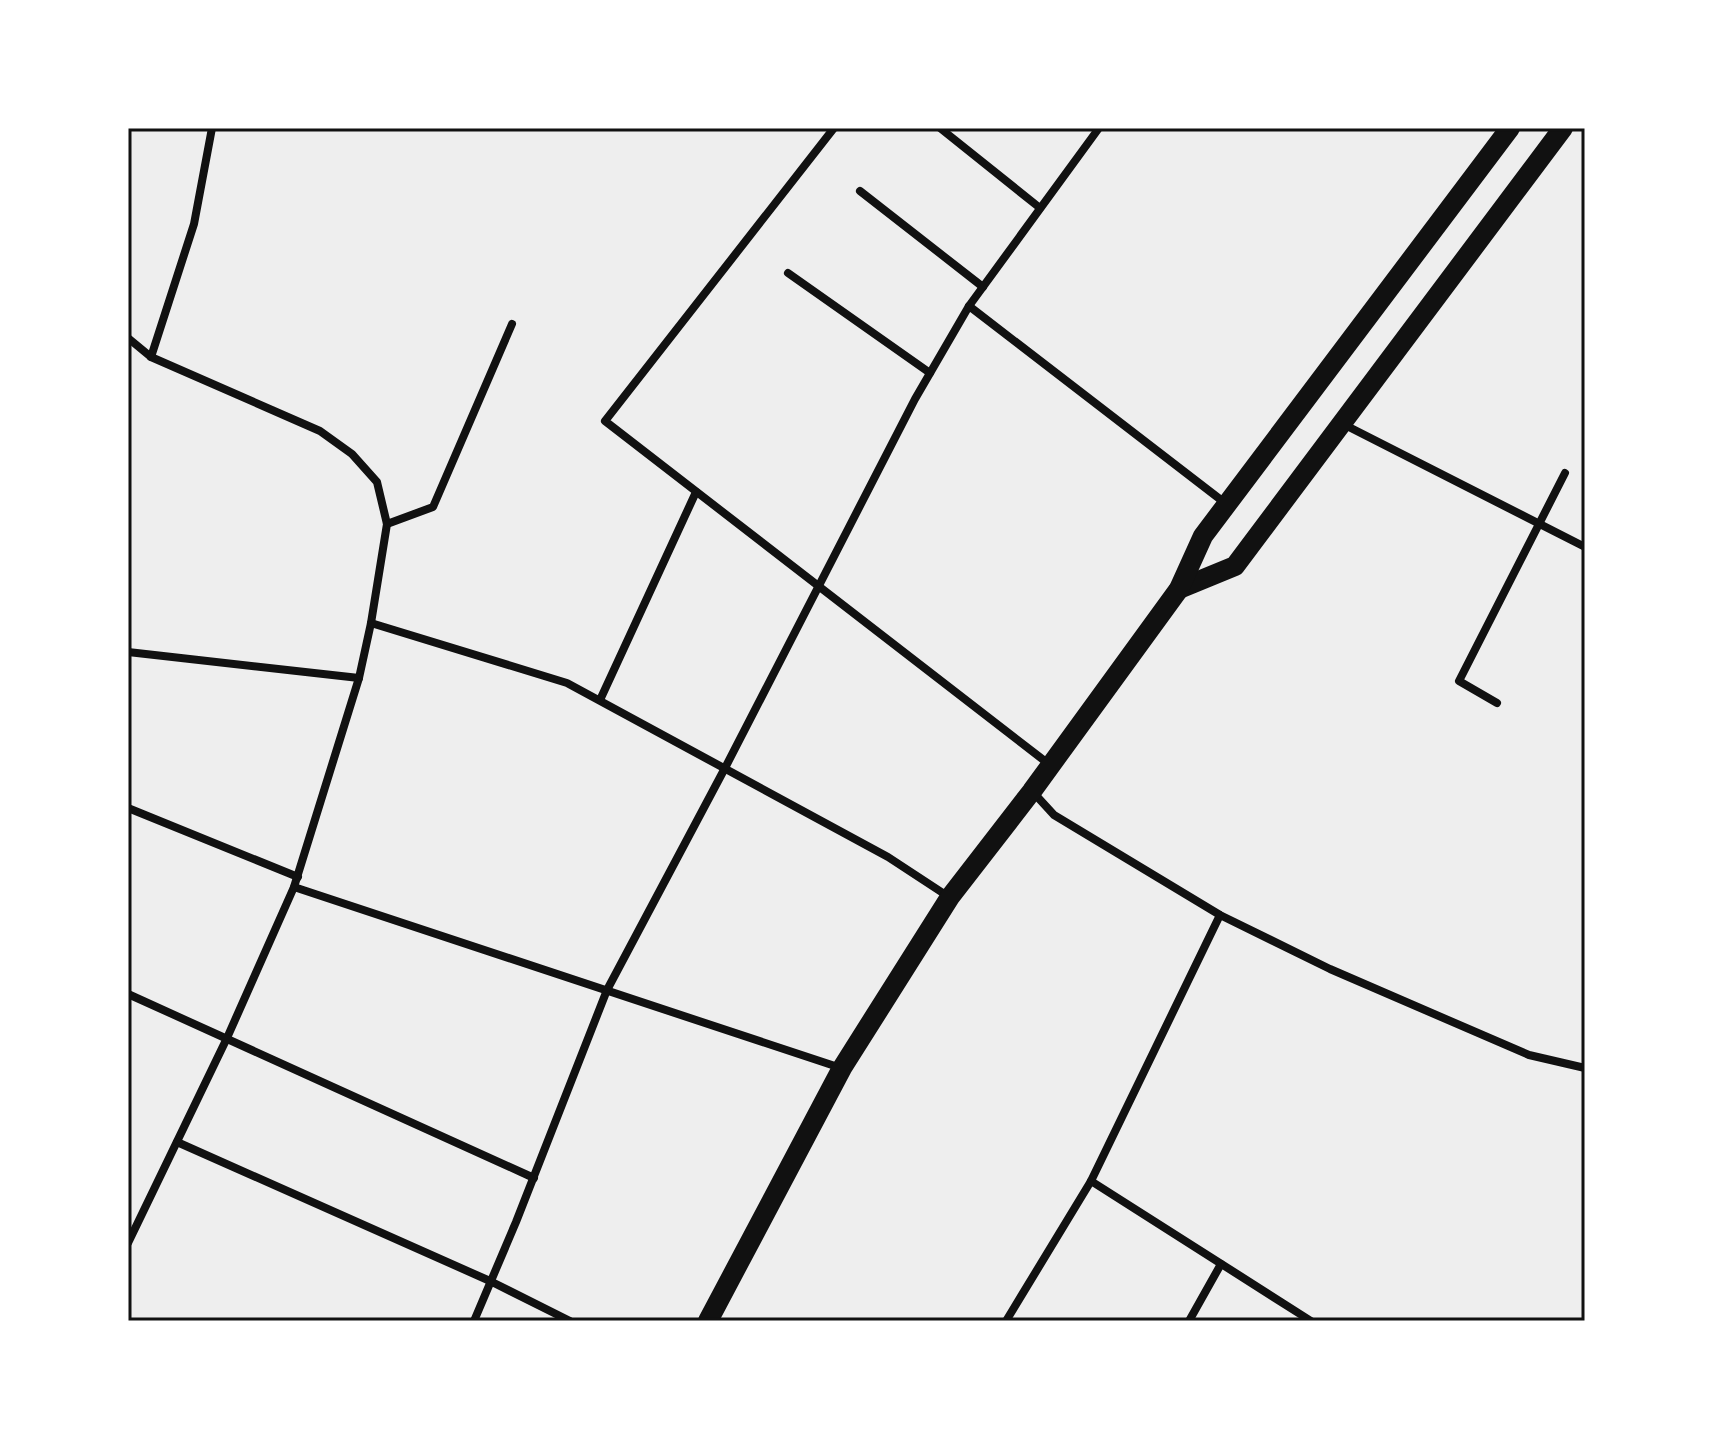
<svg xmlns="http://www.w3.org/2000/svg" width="1713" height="1449" viewBox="0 0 1713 1449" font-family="Helvetica,sans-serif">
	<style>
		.green { fill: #eee }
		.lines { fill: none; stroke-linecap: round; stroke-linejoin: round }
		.minor { stroke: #111; stroke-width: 8 }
		.primary { stroke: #111; stroke-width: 20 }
		.neatline { fill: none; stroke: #111; stroke-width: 3 }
	</style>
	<rect width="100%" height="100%" fill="#fff"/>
	<rect class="green" x="128" y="128" width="1457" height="1193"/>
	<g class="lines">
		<g class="minor">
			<path d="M834,128L605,421L1050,765"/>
			<path d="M940,128L1040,208"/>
			<path d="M860,191L983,287"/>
			<path d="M788,273L930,373"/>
			<path d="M969,306L1225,503"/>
			<path d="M128,338L151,357L320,431L352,454L377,482L387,524L371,623L359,678L294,887L227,1038L128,1243"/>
			<path d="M151,357L194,224L212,128"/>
			<path d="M1343,424L1585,547"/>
			<path d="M387,524L433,507L512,324"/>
			<path d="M371,623L567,683L888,857L949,897"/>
			<path d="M128,652L359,678"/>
			<path d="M600,700L696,492"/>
			<path d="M1497,703L1459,681L1565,473"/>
			<path d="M1032,791L1054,815L1220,915L1330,969L1529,1055L1585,1068"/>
			<path d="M128,808L298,877"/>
			<path d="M294,887L841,1068"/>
			<path d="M128,994L534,1178"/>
			<path d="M177,1142L490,1281L570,1321"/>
			<path d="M1091,1181L1311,1321"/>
			<path d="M474,1321L516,1222L607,990L725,768L915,399L969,306L1099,128"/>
			<path d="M1006,1321L1091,1181L1220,915"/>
			<path d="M1189,1321L1221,1264"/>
		</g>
		<g class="primary">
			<path d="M1179,589L1235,566L1563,128"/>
			<path d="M708,1321L842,1068L950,897L1032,791L1179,589L1203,536L1510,128"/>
		</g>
	</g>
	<rect width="1713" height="1449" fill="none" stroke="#ffffff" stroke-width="260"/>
	<rect x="130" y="130" width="1453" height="1189" class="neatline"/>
</svg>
